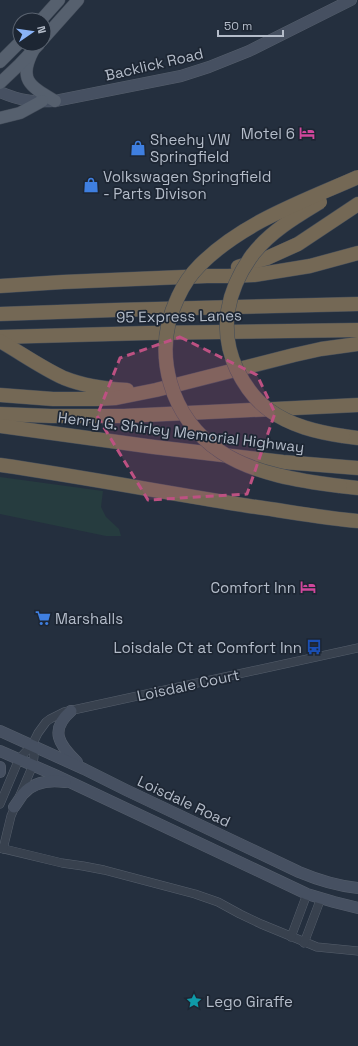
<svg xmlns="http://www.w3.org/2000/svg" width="358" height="1046" viewBox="0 0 358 1046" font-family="'Space Grotesk',sans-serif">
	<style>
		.green { fill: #263c3f }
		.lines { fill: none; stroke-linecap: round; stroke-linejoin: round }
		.street-casing { stroke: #565f6c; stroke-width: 9 }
		.secondary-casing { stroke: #565f6c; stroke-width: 12 }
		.primary-casing { stroke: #414a57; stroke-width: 13 }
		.highway-casing { stroke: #434c59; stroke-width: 15 }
		.street { stroke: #38414e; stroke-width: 8 }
		.secondary { stroke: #465061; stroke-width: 11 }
		.primary { stroke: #56606e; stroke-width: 12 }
		.highway { stroke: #746855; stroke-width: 14 }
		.highway-bridge-casing { stroke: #434c59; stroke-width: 15; stroke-linecap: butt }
		.highway-bridge { stroke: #746855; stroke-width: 14 }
		.marked { fill: #bd5182; fill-opacity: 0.2; stroke: #bd5182; stroke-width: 3; stroke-dasharray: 8 5; stroke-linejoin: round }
		.labels { text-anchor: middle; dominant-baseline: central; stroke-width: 3.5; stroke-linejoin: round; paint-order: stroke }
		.street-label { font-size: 15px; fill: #b4bcc9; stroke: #1d2633 }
		.poi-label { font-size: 15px; fill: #b4bcc9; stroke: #1d2633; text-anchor: start }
	</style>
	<rect width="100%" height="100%" fill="#242f3e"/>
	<path class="green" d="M0,477L103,491L101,507L106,517L119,529L121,536H106L0,514Z"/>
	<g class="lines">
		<defs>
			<g id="street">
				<path d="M0,804L19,759L32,745L38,733L46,722L50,719L64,712L358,648"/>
				<path d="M0,848L62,863L83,866L104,870L195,894L218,902L240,914L261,924L317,947L358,951"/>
				<path d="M3,849L11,816L33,765L34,756L32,745"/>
				<path d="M291,937L307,894"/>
				<path d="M304,943L321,898"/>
			</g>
			<g id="secondary">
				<path d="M0,92C21,101 32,102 55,101L181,76L209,67L249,51L351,0"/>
				<path d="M71,711C49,730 59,745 77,762"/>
				<path d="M0,731L84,769L126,790L299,872C318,880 337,886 358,888"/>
				<path d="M0,751L55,775L307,894L334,902L358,908"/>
				<path d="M0,767V772"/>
				<path d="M14,807C17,803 20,798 23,794C34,781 50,780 65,782"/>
			</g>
			<g id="primary">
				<path d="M41,20L59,0"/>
				<path d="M44,38L78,0"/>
				<path d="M33,51C18,80 30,86 55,101"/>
				<path d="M0,62L20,42"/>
				<path d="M0,83L20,64L39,44"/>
				<path d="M0,118L20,113L42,101"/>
			</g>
			<g id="highway">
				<path d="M238,267L267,258L298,244L358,204"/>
				<path d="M0,286L63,282L207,276H228L254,275L310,266L358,253"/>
				<path d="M0,314L115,310L358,304"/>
				<path d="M0,337L148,333L358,330"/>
				<path d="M0,341C21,353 42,368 64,378C84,386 106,389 127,390"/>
				<path d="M0,395L53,399H97L116,398L156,390L294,355L321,349L358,344"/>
				<path d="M0,414L51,416H124L358,405"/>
				<path d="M0,426L154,447L283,462L358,468"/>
				<path d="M343,436L358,438"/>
				<path d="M0,465C83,477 166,493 249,506C286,511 322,518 358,521"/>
				<path d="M340,486L358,488"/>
			</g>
		</defs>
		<use href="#street" class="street-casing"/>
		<use href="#secondary" class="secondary-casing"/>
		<use href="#primary" class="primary-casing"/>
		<use href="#highway" class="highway-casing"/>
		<use href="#street" class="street"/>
		<use href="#secondary" class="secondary"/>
		<use href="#primary" class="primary"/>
		<use href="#highway" class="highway"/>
		<defs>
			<g id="highway-bridge">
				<path d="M320,202C297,216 271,231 253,254C227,289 218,330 237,370C245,386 255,400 269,410C291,426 317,432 343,436"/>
				<path d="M340,486C301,481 254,474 221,452C170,418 151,353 178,297C183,286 191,274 200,265C243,222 304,201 358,177"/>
			</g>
		</defs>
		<use href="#highway-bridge" class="highway-bridge-casing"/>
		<use href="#highway-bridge" class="highway-bridge"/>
	</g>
	<path class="marked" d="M180,337L257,375L275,413L247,494L148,500L97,416L120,358Z"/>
	<defs>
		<symbol id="hotel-bare" viewBox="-9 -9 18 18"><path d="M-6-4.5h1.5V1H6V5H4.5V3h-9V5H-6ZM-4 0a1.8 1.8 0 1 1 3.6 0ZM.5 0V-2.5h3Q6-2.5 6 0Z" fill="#d1479c" stroke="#1d2633" stroke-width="2.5" paint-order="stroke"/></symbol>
		<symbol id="shop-bare" viewBox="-9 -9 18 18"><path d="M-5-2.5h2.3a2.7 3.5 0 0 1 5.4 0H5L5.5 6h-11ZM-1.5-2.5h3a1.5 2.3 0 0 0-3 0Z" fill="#3f7fe0" stroke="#1d2633" stroke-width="2.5" paint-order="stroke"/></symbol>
		<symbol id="supermarket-bare" viewBox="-9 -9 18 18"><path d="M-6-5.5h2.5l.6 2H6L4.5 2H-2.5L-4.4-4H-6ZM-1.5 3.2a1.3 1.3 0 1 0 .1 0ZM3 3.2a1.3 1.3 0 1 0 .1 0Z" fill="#3f7fe0" stroke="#1d2633" stroke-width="2.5" paint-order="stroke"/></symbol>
		<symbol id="bus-bare" viewBox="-9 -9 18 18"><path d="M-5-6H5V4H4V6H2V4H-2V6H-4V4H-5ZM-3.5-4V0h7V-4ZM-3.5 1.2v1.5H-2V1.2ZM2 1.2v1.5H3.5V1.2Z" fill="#1a4fb4" stroke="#1d2633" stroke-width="2.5" paint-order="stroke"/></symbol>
		<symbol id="sight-bare" viewBox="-9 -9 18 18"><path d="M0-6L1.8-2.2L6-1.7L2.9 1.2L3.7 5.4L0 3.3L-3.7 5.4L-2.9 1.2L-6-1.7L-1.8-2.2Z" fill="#0f9aa8" stroke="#1d2633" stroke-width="2.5" paint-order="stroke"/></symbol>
	</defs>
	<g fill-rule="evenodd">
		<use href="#hotel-bare" x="296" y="122" width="22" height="22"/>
		<use href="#shop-bare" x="127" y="137" width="22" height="22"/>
		<use href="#shop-bare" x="80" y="174" width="22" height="22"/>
		<use href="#hotel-bare" x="297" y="576" width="22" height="22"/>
		<use href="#supermarket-bare" x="32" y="607" width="22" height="22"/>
		<use href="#bus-bare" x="303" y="636" width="22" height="22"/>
		<use href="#sight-bare" x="183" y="990" width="22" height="22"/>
	</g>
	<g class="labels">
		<g class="street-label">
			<text transform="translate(154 64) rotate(-13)">Backlick Road</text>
			<text transform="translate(179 316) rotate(-1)">95 Express Lanes</text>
			<text transform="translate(181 432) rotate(7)">Henry G. Shirley Memorial Highway</text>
			<text transform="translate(188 685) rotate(-12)">Loisdale Court</text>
			<text transform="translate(184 801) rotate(25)">Loisdale Road</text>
		</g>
		<g class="poi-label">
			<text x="295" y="133" text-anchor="end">Motel 6</text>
			<text x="150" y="139">Sheehy VW<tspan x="150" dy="17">Springfield</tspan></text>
			<text x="103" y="176">Volkswagen Springfield<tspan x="103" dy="17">- Parts Divison</tspan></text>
			<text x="296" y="587" text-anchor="end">Comfort Inn</text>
			<text x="55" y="618">Marshalls</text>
			<text x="302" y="647" text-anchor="end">Loisdale Ct at Comfort Inn</text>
			<text x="206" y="1001">Lego Giraffe</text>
		</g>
	</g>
	<g transform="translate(32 32) rotate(77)"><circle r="19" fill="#1d2633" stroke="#59626f"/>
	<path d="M0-3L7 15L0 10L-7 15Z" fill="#8ab4f8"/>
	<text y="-6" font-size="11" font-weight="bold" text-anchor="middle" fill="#b4bcc9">N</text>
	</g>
	<path d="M218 30v6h65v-6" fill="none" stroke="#b4bcc9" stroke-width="2"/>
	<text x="224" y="30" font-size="12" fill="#b4bcc9" stroke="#1d2633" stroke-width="3" paint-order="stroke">50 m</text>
</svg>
